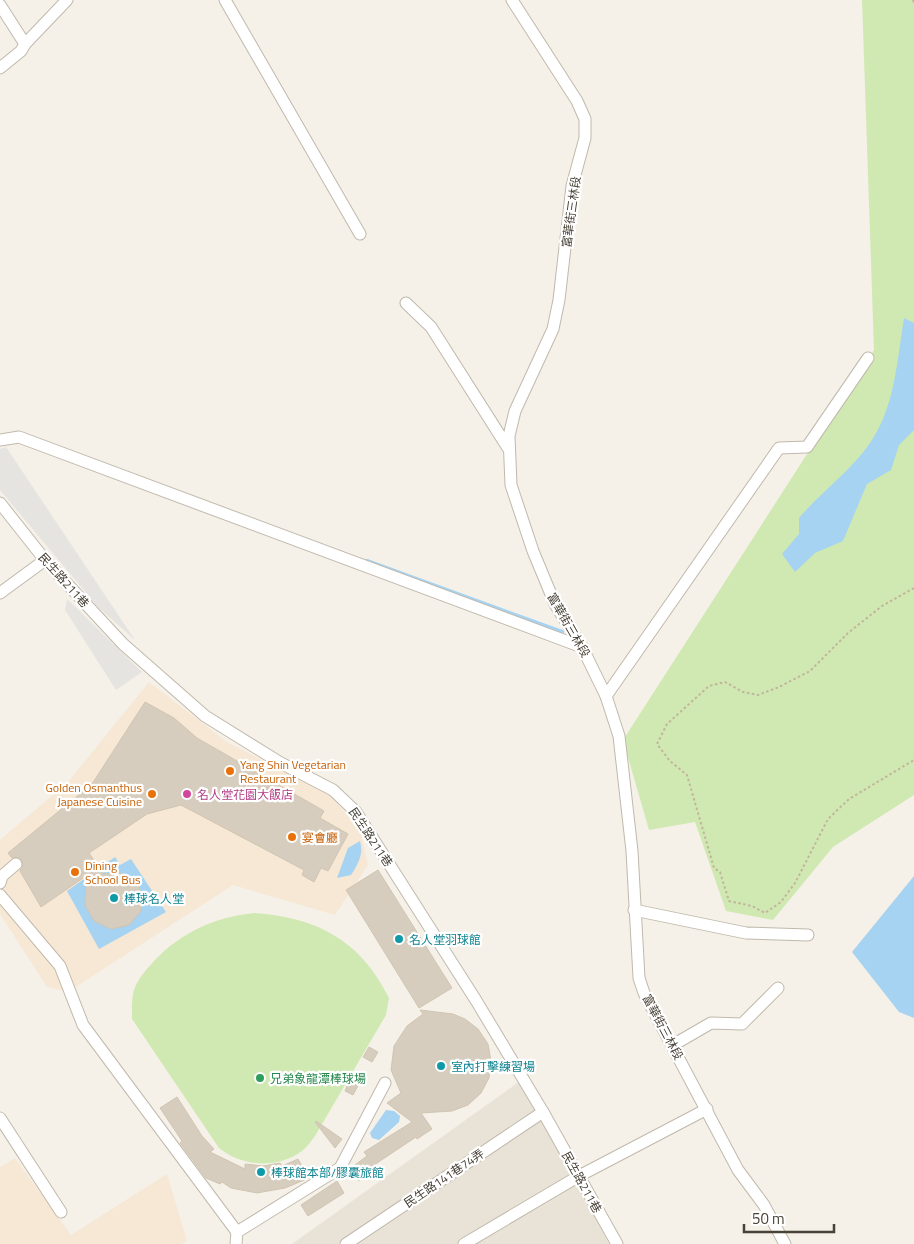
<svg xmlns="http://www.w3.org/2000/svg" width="914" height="1244" viewBox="0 0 914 1244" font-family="'Titillium Web','Noto Sans TC',sans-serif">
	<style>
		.residential { fill: #e9e3d7 }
		.commercial { fill: #f6e8d4 }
		.green { fill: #d0e9b2 }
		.parking { fill: #e6e4e1 }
		.water { fill: #a5d3f1 }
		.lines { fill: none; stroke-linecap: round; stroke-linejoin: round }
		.stream { stroke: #a5d3f1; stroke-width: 4 }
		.building { fill: #d6cdbe; stroke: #d1c5b1 }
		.minor-casing { stroke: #c0b9ab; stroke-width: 13 }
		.path { stroke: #c2b59c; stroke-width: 2; stroke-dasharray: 2.5 2.5; stroke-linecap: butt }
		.minor { stroke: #fff; stroke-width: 11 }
		.food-dot { fill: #e8710a; stroke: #fff; stroke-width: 2 }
		.hotel-dot { fill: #d1479c; stroke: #fff; stroke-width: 2 }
		.culture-dot { fill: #0f9aa8; stroke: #fff; stroke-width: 2 }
		.leisure-dot { fill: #2e9e5b; stroke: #fff; stroke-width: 2 }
		.labels { text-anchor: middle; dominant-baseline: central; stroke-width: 4.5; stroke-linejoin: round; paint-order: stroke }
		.street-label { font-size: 12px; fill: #484237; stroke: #fff }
		.food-label { font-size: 12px; fill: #c56008; stroke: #fff; text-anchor: start }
		.hotel-label { font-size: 12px; fill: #b23c85; stroke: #fff; text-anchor: start }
		.culture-label { font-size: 12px; fill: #0d838f; stroke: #fff; text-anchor: start }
		.leisure-label { font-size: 12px; fill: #27864d; stroke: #fff; text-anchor: start }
	</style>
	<rect width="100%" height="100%" fill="#f5f1e9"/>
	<path class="residential" d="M523,1079L609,1244H292Z"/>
	<g class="commercial">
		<path d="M149,682L227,742L331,796L361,832L368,865L335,915L233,885L68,992L47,987L0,914V840L68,782Z"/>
		<path d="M15,1158L71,1235L167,1174L187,1241L181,1244H0V1167Z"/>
	</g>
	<g class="green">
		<path d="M862,0H914V795L833,847L773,920L726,911L695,822L649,830L623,740L874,350Z"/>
		<path d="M254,913C317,917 361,941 389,998L386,1015L315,1136C311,1141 307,1147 302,1151C278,1169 242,1167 219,1148L132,1019C132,1008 131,995 136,985C140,976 148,968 155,960C182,932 215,917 254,913Z"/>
	</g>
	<g class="parking">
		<path d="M6,447L135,640L98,607L0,490V449Z"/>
		<path d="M67,599L142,672L116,690L65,610Z"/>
	</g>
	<g class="water">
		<path d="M904,318L914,323V430L899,445L891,470L867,484L843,541L815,553L795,572L782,554L799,534V518C821,492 850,472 870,443C895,407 897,360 904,318Z"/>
		<path d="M360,841C364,854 358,864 351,875L337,878L348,848Z"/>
		<path d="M115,857L120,865L131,859L166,912L99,949L67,891Z"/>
		<path d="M914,876V1018L899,1012L852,952Z"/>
		<path d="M386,1110L394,1111L400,1116L399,1122L379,1140L372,1138L370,1133Z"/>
	</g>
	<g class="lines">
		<path class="stream" d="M367,561L562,632"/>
	</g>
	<g class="building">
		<path d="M145,702L174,718L197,738L324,811L320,818L348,834L328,871L321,868L314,882L302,875L304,870L181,805L147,814L89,853L103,874L121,873L137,883L141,892V911L129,925L111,929L94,921L85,905L86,876L41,907L20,871L23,866L22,860L18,857L12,858L8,853L92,784Z"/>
		<path d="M378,870L452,988L419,1008L346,890Z"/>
		<path d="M420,1010L453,1014L465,1019L478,1029L488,1044L491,1061L489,1078L481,1093L468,1105L452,1111L421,1113L432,1129L417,1139L416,1137L371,1167L373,1170L359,1181L352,1171V1167L367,1156L364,1152L412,1122L387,1103L401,1093L391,1070L394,1046L407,1026L423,1014Z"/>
		<path d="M369,1047L378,1052L372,1062L363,1057Z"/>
		<path d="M350,1079L359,1084L353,1095L345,1091Z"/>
		<path d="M177,1097L202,1136L214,1149L210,1152L245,1169V1164L263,1166L280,1163L282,1166L298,1159L309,1178L285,1188L257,1193L231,1188L222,1182L220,1184L206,1178L180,1143L182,1141L160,1108Z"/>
		<path d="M316,1121L342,1139L335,1148L315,1122Z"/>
		<path d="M337,1181L344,1193L308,1216L301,1205Z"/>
	</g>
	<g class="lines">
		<defs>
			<g id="minor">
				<path d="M225,0L360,234"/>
				<path d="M512,0L577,101L585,119V138L572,186L559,300L553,329L515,411L509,436L511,485L533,551L555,604L582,647L606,696L619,736L632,851L639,978L644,993L738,1170L764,1205L785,1244"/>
				<path d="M0,5L25,44"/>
				<path d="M0,68L21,51L25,44L67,0"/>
				<path d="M406,303L431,327L508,448"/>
				<path d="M0,440L19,437L582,647"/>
				<path d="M0,503L45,560L123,644L205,716L279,762L333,790L356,812L477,1002L543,1112L617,1244"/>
				<path d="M0,593L45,560"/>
				<path d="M606,696L779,448L807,447L868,358"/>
				<path d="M0,883L2,876L16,864"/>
				<path d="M0,895L60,966L83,1025L237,1232"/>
				<path d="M634,910L746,933L808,935"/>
				<path d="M673,1045L711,1023L742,1024L778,988"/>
				<path d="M0,1118L61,1212"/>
				<path d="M236,1244L237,1232L340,1168L385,1083"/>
				<path d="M346,1244L543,1112"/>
				<path d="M464,1244L579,1176L707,1109"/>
			</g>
		</defs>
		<use href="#minor" class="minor-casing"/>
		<g class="path">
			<path d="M913,0L914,3"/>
			<path d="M914,588L882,606L848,633L810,671L779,687L758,695L743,692L725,682L709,686L667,724L657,744L670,761L687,775L714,868L720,872L729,901L752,906L765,913L781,902L795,883L828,819L849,799L914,760"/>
		</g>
		<use href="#minor" class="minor"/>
	</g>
	<g class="food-dot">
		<circle cx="230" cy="771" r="5"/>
		<circle cx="152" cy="794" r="5"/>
		<circle cx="292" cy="837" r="5"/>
		<circle cx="75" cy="872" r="5"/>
	</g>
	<circle class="hotel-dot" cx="187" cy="794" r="5"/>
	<g class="culture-dot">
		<circle cx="114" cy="898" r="5"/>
		<circle cx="399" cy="939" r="5"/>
		<circle cx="441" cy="1066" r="5"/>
		<circle cx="261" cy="1172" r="5"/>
	</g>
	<circle class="leisure-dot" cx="260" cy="1078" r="5"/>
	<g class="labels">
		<g class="street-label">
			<text transform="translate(571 212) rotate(-82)">富華街三林段</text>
			<text transform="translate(64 580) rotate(48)">民生路211巷</text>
			<text transform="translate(569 625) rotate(60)">富華街三林段</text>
			<text transform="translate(371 837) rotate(56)">民生路211巷</text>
			<text transform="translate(663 1027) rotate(62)">富華街三林段</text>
			<text transform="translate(444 1178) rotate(-34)">民生路141巷74弄</text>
			<text transform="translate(582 1182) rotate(61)">民生路211巷</text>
		</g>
		<g class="food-label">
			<text x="240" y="764">Yang Shin Vegetarian<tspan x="240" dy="14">Restaurant</tspan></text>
			<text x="142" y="787" text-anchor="end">Golden Osmanthus<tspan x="142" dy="14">Japanese Cuisine</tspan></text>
			<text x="302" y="837">宴會廳</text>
			<text x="85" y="865">Dining<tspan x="85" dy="14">School Bus</tspan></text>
		</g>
		<g class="hotel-label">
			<text x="197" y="794">名人堂花園大飯店</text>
		</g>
		<g class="culture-label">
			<text x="124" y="898">棒球名人堂</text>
			<text x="409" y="939">名人堂羽球館</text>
			<text x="451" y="1066">室內打擊練習場</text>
			<text x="271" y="1172">棒球館本部/膠囊旅館</text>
		</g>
		<g class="leisure-label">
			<text x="270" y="1078">兄弟象龍潭棒球場</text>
		</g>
	</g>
	<path d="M744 1224v8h90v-8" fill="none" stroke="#484237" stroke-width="2.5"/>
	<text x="752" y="1224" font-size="15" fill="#484237" stroke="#ffffff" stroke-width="4" paint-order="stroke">50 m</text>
</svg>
